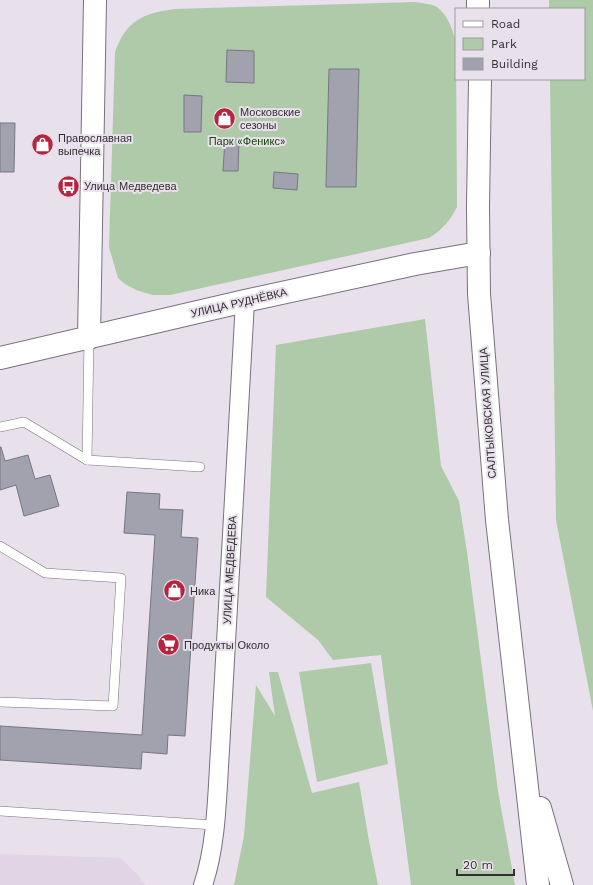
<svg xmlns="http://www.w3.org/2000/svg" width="593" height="885" viewBox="0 0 593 885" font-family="'Work Sans',sans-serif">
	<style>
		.built { fill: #e1d4e5 }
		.green { fill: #aecaa9 }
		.building { fill: #a2a2ae; stroke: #767782 }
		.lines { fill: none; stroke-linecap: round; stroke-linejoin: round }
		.service-casing { stroke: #79717b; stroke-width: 10 }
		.minor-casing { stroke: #79717b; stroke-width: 20 }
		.tertiary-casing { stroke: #79717b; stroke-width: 24 }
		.secondary-casing { stroke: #79717b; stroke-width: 24 }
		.service { stroke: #fff; stroke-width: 9 }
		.minor { stroke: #fff; stroke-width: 18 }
		.tertiary { stroke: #fff; stroke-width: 22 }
		.secondary { stroke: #fff; stroke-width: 22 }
		.labels { text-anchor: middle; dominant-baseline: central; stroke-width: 4; stroke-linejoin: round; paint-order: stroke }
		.poi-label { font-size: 11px; fill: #322f33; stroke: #e8e0eb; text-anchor: start }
		.park-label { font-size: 11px; fill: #114908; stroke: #e8e0eb }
		.street-label { font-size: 11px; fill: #322f33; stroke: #e8e0eb }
	</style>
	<rect width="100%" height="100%" fill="#e8e0eb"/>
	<path class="built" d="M0,854L121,858L139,876L145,885H0Z"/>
	<g class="green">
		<path d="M549,0H593V711L556,520L550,79H584V9H549Z"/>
		<path d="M415,2C421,3 431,4 437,7C448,15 454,32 456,44L457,207C450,221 442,230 429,238L170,295H153L136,290L125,284L118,278L109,247L115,52C127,20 142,14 174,9Z"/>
		<path d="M425,319L441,466L459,501L467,552L498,791L515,885H411L381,655L333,660L318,640L266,597L276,345Z"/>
		<path d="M371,663L388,764L317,782L299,672Z"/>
		<path d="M269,672H278L312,793L359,782L369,841L378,885H234L244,836L256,685L275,716Z"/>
	</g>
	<g class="building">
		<path d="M227,50L254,51V83L226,82Z"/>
		<path d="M329,69H359L356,187H326Z"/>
		<path d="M184,95L202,96L201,132H184Z"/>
		<path d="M0,123H15L14,172H0Z"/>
		<path d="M225,139L239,140L238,171H223Z"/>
		<path d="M38,141H47L46,148L38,147Z"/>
		<path d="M274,172L298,174L297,190L273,188Z"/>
		<path d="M0,447H1L5,461L28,455L35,479L50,475L59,506L24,516L16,485L0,490Z"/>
		<path d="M127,492L160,494L159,509L183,510L181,537L198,538L185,736L168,735L167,754L142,752L141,769L0,760V726L142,735L155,535L124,533Z"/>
	</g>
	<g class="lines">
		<defs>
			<g id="service">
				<path d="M0,427L24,422L87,460L200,467"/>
				<path d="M87,460L89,338"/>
				<path d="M0,546L45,573L121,578L113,706L0,702"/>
				<path d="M0,811L214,825"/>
			</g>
			<path id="minor" d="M203,885C217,844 217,794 220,750L245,301"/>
			<g id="tertiary">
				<path d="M89,338L95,0"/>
				<path d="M0,358L245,301L415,264L479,253"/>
			</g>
			<g id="secondary">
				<path d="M478,0V9"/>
				<path d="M480,79L478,207L479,294L497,520L538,885"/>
				<path d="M540,808L562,885"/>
			</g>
		</defs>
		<use href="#service" class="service-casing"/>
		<use href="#minor" class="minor-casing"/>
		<use href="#tertiary" class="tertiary-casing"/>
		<use href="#secondary" class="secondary-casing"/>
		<use href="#service" class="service"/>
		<use href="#minor" class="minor"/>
		<use href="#tertiary" class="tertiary"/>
		<use href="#secondary" class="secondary"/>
	</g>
	<defs>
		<symbol id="shop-disc" viewBox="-11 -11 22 22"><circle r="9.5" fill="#b62440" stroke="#e8e0eb"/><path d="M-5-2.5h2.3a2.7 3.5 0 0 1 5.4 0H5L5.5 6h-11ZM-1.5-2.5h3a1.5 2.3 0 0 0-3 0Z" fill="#fff"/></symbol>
		<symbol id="bus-disc" viewBox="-11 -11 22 22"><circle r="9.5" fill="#b62440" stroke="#e8e0eb"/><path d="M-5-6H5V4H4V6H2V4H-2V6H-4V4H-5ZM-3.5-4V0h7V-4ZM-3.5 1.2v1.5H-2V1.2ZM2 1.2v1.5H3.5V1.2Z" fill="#fff"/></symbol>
		<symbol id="supermarket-disc" viewBox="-11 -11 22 22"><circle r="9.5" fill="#b62440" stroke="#e8e0eb"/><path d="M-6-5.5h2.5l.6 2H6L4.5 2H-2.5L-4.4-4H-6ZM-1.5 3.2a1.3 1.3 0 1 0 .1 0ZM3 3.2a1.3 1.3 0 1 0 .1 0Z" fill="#fff"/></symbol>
	</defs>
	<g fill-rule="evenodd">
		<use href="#shop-disc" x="212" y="106" width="25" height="25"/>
		<use href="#shop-disc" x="30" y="132" width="25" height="25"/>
		<use href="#bus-disc" x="56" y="174" width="25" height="25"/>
		<use href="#shop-disc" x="162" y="578" width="25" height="25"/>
		<use href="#supermarket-disc" x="156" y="632" width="25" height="25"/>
	</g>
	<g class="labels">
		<g class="poi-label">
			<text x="240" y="112">Московские<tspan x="240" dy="13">сезоны</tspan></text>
			<text x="58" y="138">Православная<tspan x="58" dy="13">выпечка</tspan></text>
			<text x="84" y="186">Улица Медведева</text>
			<text x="190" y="591">Ника</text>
			<text x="184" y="645">Продукты Около</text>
		</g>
		<g class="park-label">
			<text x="247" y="141">Парк «Феникс»</text>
		</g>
		<g class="street-label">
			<text transform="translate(239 303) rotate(-13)">УЛИЦА РУДНЁВКА</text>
			<text transform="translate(488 413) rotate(-94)">САЛТЫКОВСКАЯ УЛИЦА</text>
			<text transform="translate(230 570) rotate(-87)">УЛИЦА МЕДВЕДЕВА</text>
		</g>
	</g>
	<rect x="455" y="8" width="130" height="72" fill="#e8e0eb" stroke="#9f99a1"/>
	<rect x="463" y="21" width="20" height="6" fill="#ffffff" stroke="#9f99a1"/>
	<text x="491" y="28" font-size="12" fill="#322f33">Road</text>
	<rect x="463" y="38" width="20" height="12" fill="#aecaa9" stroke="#9f99a1"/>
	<text x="491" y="48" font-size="12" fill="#322f33">Park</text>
	<rect x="463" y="58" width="20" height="12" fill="#a2a2ae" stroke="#9f99a1"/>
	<text x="491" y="68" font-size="12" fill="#322f33">Building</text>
	<path d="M457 869v6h57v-6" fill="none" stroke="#322f33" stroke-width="2"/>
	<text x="463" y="869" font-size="12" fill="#322f33" stroke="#e8e0eb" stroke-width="3" paint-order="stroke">20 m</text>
</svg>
